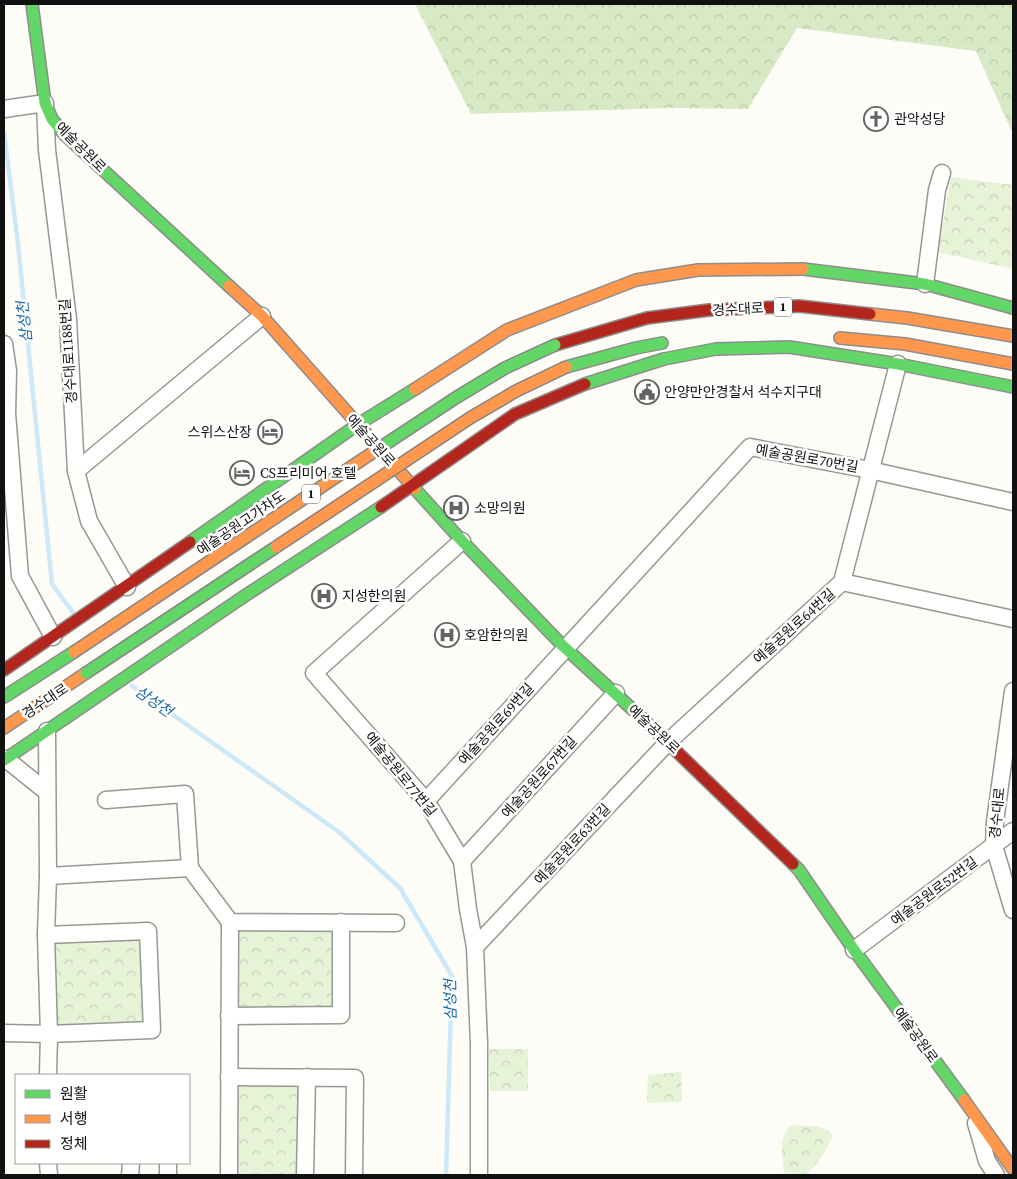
<svg xmlns="http://www.w3.org/2000/svg" width="1017" height="1179" viewBox="0 0 1017 1179" font-family="'Source Serif 4','Noto Sans KR',serif">
	<style>
		.forest { fill: url(#forest-crowns) }
		.park { fill: url(#park-crowns) }
		.lines { fill: none; stroke-linecap: round; stroke-linejoin: round }
		.stream { stroke: #cde8f7; stroke-width: 4.5 }
		.street-casing { stroke: #979795; stroke-width: 19 }
		.fast-casing { stroke: #8e8d8b; stroke-width: 14 }
		.slow-casing { stroke: #8e8d8b; stroke-width: 14 }
		.jam-casing { stroke: #8e8d8b; stroke-width: 14 }
		.street { stroke: #fffffe; stroke-width: 16 }
		.fast { stroke: #63d668; stroke-width: 11 }
		.slow { stroke: #ff974d; stroke-width: 11 }
		.jam { stroke: #b3261e; stroke-width: 11 }
		.fast-bridge-casing { stroke: #858482; stroke-width: 14; stroke-linecap: butt }
		.slow-bridge-casing { stroke: #858482; stroke-width: 14; stroke-linecap: butt }
		.fast-bridge { stroke: #63d668; stroke-width: 11 }
		.slow-bridge { stroke: #ff974d; stroke-width: 11 }
		.labels { text-anchor: middle; dominant-baseline: central; stroke-width: 5; stroke-linejoin: round; paint-order: stroke }
		.shield { fill: #fff; stroke: #585858; stroke-width: 1 }
		.shield-label { font-size: 12px; font-weight: bold; fill: #111 }
		.poi-label { font-size: 14px; fill: #111; stroke: #fff; text-anchor: start }
		.street-label { font-size: 14px; fill: #111; stroke: #fff }
		.water-label { font-size: 15px; font-style: italic; fill: #1768a6; stroke: #fff }
	</style>
	<defs>
		<pattern id="forest-crowns" width="20" height="18" patternUnits="userSpaceOnUse" patternTransform="scale(1.25)"><rect width="20" height="18" fill="#d8eac5"/><path d="M2 6a3 3 0 1 1 6 0M12 15a3 3 0 1 1 6 0" fill="none" stroke="#b8c8a8"/></pattern>
		<pattern id="park-crowns" width="20" height="18" patternUnits="userSpaceOnUse" patternTransform="scale(1.25)"><rect width="20" height="18" fill="#e7f3d7"/><path d="M2 6a3 3 0 1 1 6 0M12 15a3 3 0 1 1 6 0" fill="none" stroke="#c5cfb8"/></pattern>
	</defs>
	<rect width="100%" height="100%" fill="#fdfcf7"/>
	<path class="forest" d="M417,4H1013V131L1011,130L976,51L797,28L748,109L670,108L471,114L416,6Z"/>
	<g class="park">
		<path d="M951,177L1013,185V269L938,252Z"/>
		<path d="M230,922H341V1015L229,1016Z"/>
		<path d="M148,931L152,1030L49,1034L46,935Z"/>
		<path d="M489,1049H528V1091H490Z"/>
		<path d="M681,1072L682,1102L647,1103L648,1075Z"/>
		<path d="M229,1077H307L305,1175H229Z"/>
		<path d="M791,1125C807,1127 821,1123 833,1135C826,1151 819,1164 805,1175H785C782,1159 778,1137 791,1125Z"/>
	</g>
	<g class="lines">
		<g class="stream">
			<path d="M4,132L18,244L52,584L74,614"/>
			<path d="M132,686L339,832L400,888L452,976L446,1175"/>
		</g>
		<defs>
			<g id="street">
				<path d="M4,109L45,103L47,150L68,319L76,471L89,521L127,587"/>
				<path d="M925,284L937,190L942,173"/>
				<path d="M4,344L8,371L7,413L20,576L53,637"/>
				<path d="M76,471L262,316"/>
				<path d="M462,541L314,673L426,801L462,861L468,909L475,947L479,1044V1175"/>
				<path d="M842,582L1013,619"/>
				<path d="M1013,691L995,822L994,846L1013,910"/>
				<path d="M47,731L48,876L46,935L49,1034L48,1075"/>
				<path d="M6,759L47,792"/>
				<path d="M106,800L185,794L190,868"/>
				<path d="M426,801L750,447L870,470L1013,502"/>
				<path d="M462,861L616,693"/>
				<path d="M48,876L190,868L230,922L396,923"/>
				<path d="M475,947L668,742L842,582L898,364"/>
				<path d="M854,950L1013,831"/>
				<path d="M229,1016L341,1015V922"/>
				<path d="M4,1033L49,1034L152,1030L148,931L46,935"/>
				<path d="M229,1077L355,1078L354,1175"/>
				<path d="M976,1123L987,1161L996,1175"/>
				<path d="M48,1163L49,1175"/>
				<path d="M130,1175L131,1163"/>
				<path d="M168,1175V1163"/>
				<path d="M229,1175L230,922"/>
				<path d="M305,1175L307,1077"/>
			</g>
			<g id="fast">
				<path d="M32,4L45,103L52,119L65,135L229,286"/>
				<path d="M803,269L925,284L1013,308"/>
				<path d="M566,367L636,348L662,343"/>
				<path d="M585,384L664,359L716,349L789,347L898,364L1013,387"/>
				<path d="M415,489L462,541L563,646L643,719"/>
				<path d="M190,542L357,425L415,389"/>
				<path d="M4,697L74,652"/>
				<path d="M4,760L246,595L381,507"/>
				<path d="M793,864L799,870L854,950L964,1100"/>
			</g>
			<g id="slow">
				<path d="M229,286L262,316L415,489"/>
				<path d="M870,314L907,318L1013,336"/>
				<path d="M840,338L905,344L1013,364"/>
				<path d="M415,389L507,330L636,280L698,270L803,269"/>
				<path d="M4,728L86,673"/>
				<path d="M964,1100L1013,1169"/>
			</g>
			<g id="jam">
				<path d="M555,345L647,318L709,310L799,306L870,314"/>
				<path d="M381,507L515,414L585,384"/>
				<path d="M4,670L190,542"/>
				<path d="M643,719L793,864"/>
			</g>
		</defs>
		<use href="#street" class="street-casing"/>
		<use href="#fast" class="fast-casing"/>
		<use href="#slow" class="slow-casing"/>
		<use href="#jam" class="jam-casing"/>
		<use href="#street" class="street"/>
		<use href="#fast" class="fast"/>
		<use href="#slow" class="slow"/>
		<use href="#jam" class="jam"/>
		<defs>
			<g id="fast-bridge">
				<path d="M372,453L457,397L505,368L555,345"/>
				<path d="M86,673L276,547"/>
			</g>
			<g id="slow-bridge">
				<path d="M276,547L470,418L516,391L566,367"/>
				<path d="M74,652L372,453"/>
			</g>
		</defs>
		<use href="#fast-bridge" class="fast-bridge-casing"/>
		<use href="#slow-bridge" class="slow-bridge-casing"/>
		<use href="#fast-bridge" class="fast-bridge"/>
		<use href="#slow-bridge" class="slow-bridge"/>
	</g>
	<defs>
		<symbol id="church-ring" viewBox="-11 -11 22 22"><circle r="9.5" fill="#fff" stroke="#646362" stroke-width="1.5"/><path d="M-1.2-6h2.4v3.5h3.3v2.4h-3.3V6h-2.4V-.1h-3.3v-2.4h3.3Z" fill="#646362"/></symbol>
		<symbol id="civic-ring" viewBox="-11 -11 22 22"><circle r="9.5" fill="#fff" stroke="#646362" stroke-width="1.5"/><path d="M-.6-6.5H3V-4.5H.6V-3L4-1V1h2V6H-6V1h2V-1L-.6-3ZM-1.2 2.5V6h2.4V2.5Z" fill="#646362"/></symbol>
		<symbol id="hotel-ring" viewBox="-11 -11 22 22"><circle r="9.5" fill="#fff" stroke="#646362" stroke-width="1.5"/><path d="M-6-4.5h1.5V1H6V5H4.5V3h-9V5H-6ZM-4 0a1.8 1.8 0 1 1 3.6 0ZM.5 0V-2.5h3Q6-2.5 6 0Z" fill="#646362"/></symbol>
		<symbol id="hospital-ring" viewBox="-11 -11 22 22"><circle r="9.5" fill="#fff" stroke="#646362" stroke-width="1.5"/><path d="M-5-5h3v3.5h4V-5h3V5h-3V1.5h-4V5h-3Z" fill="#646362"/></symbol>
	</defs>
	<g fill-rule="evenodd">
		<use href="#church-ring" x="862" y="105" width="28" height="28"/>
		<use href="#civic-ring" x="633" y="378" width="28" height="28"/>
		<use href="#hotel-ring" x="256" y="418" width="28" height="28"/>
		<use href="#hotel-ring" x="228" y="459" width="28" height="28"/>
		<use href="#hospital-ring" x="442" y="494" width="28" height="28"/>
		<use href="#hospital-ring" x="310" y="582" width="28" height="28"/>
		<use href="#hospital-ring" x="433" y="621" width="28" height="28"/>
	</g>
	<g class="labels">
		<g class="shield">
			<rect x="774" y="297.5" width="18" height="19" rx="4"/>
			<rect x="302" y="484.5" width="18" height="19" rx="4"/>
		</g>
		<g class="shield-label">
			<text x="783" y="307">1</text>
			<text x="311" y="494">1</text>
		</g>
		<g class="poi-label">
			<text x="894" y="119">관악성당</text>
			<text x="664" y="392">안양만안경찰서 석수지구대</text>
			<text x="252" y="432" text-anchor="end">스위스산장</text>
			<text x="260" y="473">CS프리미어 호텔</text>
			<text x="474" y="508">소망의원</text>
			<text x="342" y="596">지성한의원</text>
			<text x="464" y="635">호암한의원</text>
		</g>
		<g class="street-label">
			<text transform="translate(81 147) rotate(45)">예술공원로</text>
			<text transform="translate(738 309) rotate(-3)">경수대로</text>
			<text transform="translate(68 351) rotate(-94)">경수대로1188번길</text>
			<text transform="translate(371 440) rotate(48)">예술공원로</text>
			<text transform="translate(807 458) rotate(10)">예술공원로70번길</text>
			<text transform="translate(241 523) rotate(-34)">예술공원고가차도</text>
			<text transform="translate(794 626) rotate(-42)">예술공원로64번길</text>
			<text transform="translate(45 701) rotate(-34)">경수대로</text>
			<text transform="translate(496 724) rotate(-48)">예술공원로69번길</text>
			<text transform="translate(654 729) rotate(43)">예술공원로</text>
			<text transform="translate(401 774) rotate(51)">예술공원로77번길</text>
			<text transform="translate(539 777) rotate(-48)">예술공원로67번길</text>
			<text transform="translate(997 813) rotate(-84)">경수대로</text>
			<text transform="translate(572 844) rotate(-47)">예술공원로63번길</text>
			<text transform="translate(934 891) rotate(-37)">예술공원로52번길</text>
			<text transform="translate(916 1035) rotate(54)">예술공원로</text>
		</g>
		<g class="water-label">
			<text transform="translate(24 322) rotate(-96)">삼성천</text>
			<text transform="translate(154 701) rotate(35)">삼성천</text>
			<text transform="translate(450 1000) rotate(-91)">삼성천</text>
		</g>
	</g>
	<rect width="1017" height="1179" fill="none" stroke="#111111" stroke-width="10"/>
	<rect x="15" y="1074" width="175" height="90" fill="#ffffff" stroke="#a0a0a0"/>
	<rect x="25" y="1090" width="25" height="8" fill="#63d668" stroke="#a0a0a0"/>
	<text x="60" y="1099" font-size="15" fill="#111111">원활</text>
	<rect x="25" y="1115" width="25" height="8" fill="#ff974d" stroke="#a0a0a0"/>
	<text x="60" y="1124" font-size="15" fill="#111111">서행</text>
	<rect x="25" y="1140" width="25" height="8" fill="#b3261e" stroke="#a0a0a0"/>
	<text x="60" y="1149" font-size="15" fill="#111111">정체</text>
</svg>
